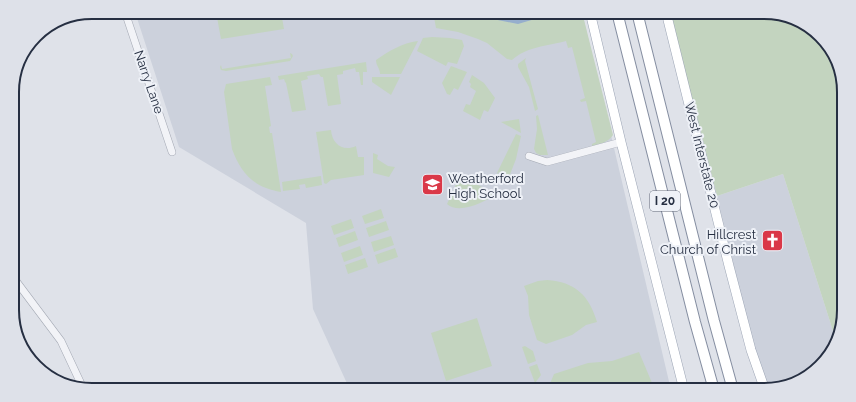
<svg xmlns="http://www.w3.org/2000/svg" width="856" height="402" viewBox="0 0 856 402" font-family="Raleway,sans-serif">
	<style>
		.built { fill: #ccd1dc }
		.green { fill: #c3d4bf }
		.water { fill: #96aecd }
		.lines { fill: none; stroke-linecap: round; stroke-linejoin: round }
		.minor-casing { stroke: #a4a9b4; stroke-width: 8 }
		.major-casing { stroke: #9da6b6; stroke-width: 10 }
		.highway-casing { stroke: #858ea1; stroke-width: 12 }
		.minor { stroke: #f2f3f7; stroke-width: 7 }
		.major { stroke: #fff; stroke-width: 9 }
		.highway { stroke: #fff; stroke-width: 10 }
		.labels { text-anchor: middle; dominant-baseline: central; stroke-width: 4; stroke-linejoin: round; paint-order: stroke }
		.shield { fill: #eef1f7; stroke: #626978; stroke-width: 1 }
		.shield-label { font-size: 12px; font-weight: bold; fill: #262f42 }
		.street-label { font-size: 13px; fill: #262f42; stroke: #eef1f7 }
		.poi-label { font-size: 13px; fill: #262f42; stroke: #eef1f7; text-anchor: start }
		.rim { fill: none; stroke: #262f42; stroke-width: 2 }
	</style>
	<rect width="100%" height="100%" fill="#dfe2e9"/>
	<g class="built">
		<path d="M135,12H582L671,390H350L313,309L306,223L179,147Z"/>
		<path d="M783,174L833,331L840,329L838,341L809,376L767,390L748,324L717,196Z"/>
	</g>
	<g class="green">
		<path d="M216,12H281L284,29L221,39Z"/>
		<path d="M433,12H582L613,135C608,142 601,144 592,146V144L596,142L586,101L581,102L580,100L585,98L572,47L568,48L566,41C547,46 526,47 512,60L507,59L487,43L478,39L458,32L436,28Z"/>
		<path d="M670,12H764L795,18L828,43L843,81L844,310L840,329L833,331L783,174L717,196Z"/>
		<path d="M432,37L450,38L462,40L464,46L457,64L448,62L446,66L417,51L423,38Z"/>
		<path d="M418,41L401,74H380C380,68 376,66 376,60C389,51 402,43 418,41Z"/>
		<path d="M290,53L292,54L293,56L290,61L226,71L221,70L220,67L221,65L222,69L291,58Z"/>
		<path d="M526,58L525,61L538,109L535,111L529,87L518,67V64Z"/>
		<path d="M366,62L367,72H363V85H361L359,72H356L355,68L343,71V74L337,75L341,104L328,106L323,77H321L319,74L307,76L308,79L301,81L306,110L292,112L286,83L285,82L284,79L279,80L278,76Z"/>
		<path d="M451,66L467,72L458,90L454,88L450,95L447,94L442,83Z"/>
		<path d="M472,75L484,83L495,98L488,112L484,110L480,120L463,111L466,104L470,105L476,91L470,87L471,84L469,82Z"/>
		<path d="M270,77L272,85L265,86L271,126L269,127L270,133H272L281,192C255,188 241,174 232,149L224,92L226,84Z"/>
		<path d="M372,77H400L391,95L372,82Z"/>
		<path d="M538,115L548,155H540L536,153L534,149L537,129L536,116Z"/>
		<path d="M519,119L521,133L501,122Z"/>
		<path d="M331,130C332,144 343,152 356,146L358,157H364V175L331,180L326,184L324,183L316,132Z"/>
		<path d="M516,134L521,136L516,159L509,177L499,172L498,174L497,173Z"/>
		<path d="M373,153L378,155L377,159L388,166L395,167L389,177L373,173Z"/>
		<path d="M321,176L322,185L306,188L305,184L299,185L300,189L283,191L282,182Z"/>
		<path d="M460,176L496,194C485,202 459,215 447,204Z"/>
		<path d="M381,209L384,218L365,224L362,216Z"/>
		<path d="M351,219L354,228L334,235L331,226Z"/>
		<path d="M386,221L389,230L369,237L366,228Z"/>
		<path d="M355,231L358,240L339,247L336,238Z"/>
		<path d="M391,236L394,245L374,252L371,242Z"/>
		<path d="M360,246L363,255L344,262L341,253Z"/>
		<path d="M395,248L398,257L378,264L375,255Z"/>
		<path d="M365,258L368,267L348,274L345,265Z"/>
		<path d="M547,280C575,282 589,295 597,322L586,325L572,335L546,344L537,340L529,315L528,296L524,286L538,281Z"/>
		<path d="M477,318L492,366L446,381L431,333Z"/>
		<path d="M525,346L533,351L536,361L528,364L522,347Z"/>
		<path d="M639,352L655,390H550L549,386L554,374L588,363L612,361Z"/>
		<path d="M537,364L541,375L535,383L529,367Z"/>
	</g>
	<path class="water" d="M463,12H551L545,16L518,24L478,16Z"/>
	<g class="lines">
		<defs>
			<g id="minor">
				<path d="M125,12L172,152"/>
				<path d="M529,156L547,162L621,142"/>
				<path d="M13,277L61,341L83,388"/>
			</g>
			<g id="major">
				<path d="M590,12L621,142L684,390"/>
				<path d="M666,12L729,266L751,350L765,390"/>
			</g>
			<g id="highway">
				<path d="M617,12L695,322L714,390"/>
				<path d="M637,12L714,321L733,390"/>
			</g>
		</defs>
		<use href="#minor" class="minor-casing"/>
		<use href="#major" class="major-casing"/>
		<use href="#highway" class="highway-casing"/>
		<use href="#minor" class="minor"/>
		<use href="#major" class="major"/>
		<use href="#highway" class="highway"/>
	</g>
	<defs>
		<symbol id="school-square" viewBox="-11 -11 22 22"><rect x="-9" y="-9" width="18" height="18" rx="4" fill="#da3848" stroke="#eef1f7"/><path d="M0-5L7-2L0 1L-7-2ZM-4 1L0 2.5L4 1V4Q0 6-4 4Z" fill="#fff"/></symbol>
		<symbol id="church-square" viewBox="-11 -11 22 22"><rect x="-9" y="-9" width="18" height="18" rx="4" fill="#da3848" stroke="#eef1f7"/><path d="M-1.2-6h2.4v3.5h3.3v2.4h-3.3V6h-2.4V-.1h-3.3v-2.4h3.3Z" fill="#fff"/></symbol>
	</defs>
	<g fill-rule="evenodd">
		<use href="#school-square" x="420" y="172" width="25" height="25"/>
		<use href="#church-square" x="760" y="228" width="25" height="25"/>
	</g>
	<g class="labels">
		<rect class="shield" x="650" y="191" width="30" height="20" rx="3"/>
		<g class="shield-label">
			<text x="665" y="201">I 20</text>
		</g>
		<g class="street-label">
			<text transform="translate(149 82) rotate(71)">Narry Lane</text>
			<text transform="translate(702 155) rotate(76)">West Interstate 20</text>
		</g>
		<g class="poi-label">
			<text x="448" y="178">Weatherford<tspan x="448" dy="15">High School</tspan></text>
			<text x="756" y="234" text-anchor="end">Hillcrest<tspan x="756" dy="15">Church of Christ</tspan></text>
		</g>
	</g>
	<path d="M0 0H856V402H0ZM92 19H764A73 73 0 0 1 837 92V310A73 73 0 0 1 764 383H92A73 73 0 0 1 19 310V92A73 73 0 0 1 92 19Z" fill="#dee1e9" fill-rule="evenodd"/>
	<path class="rim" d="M92 19H764A73 73 0 0 1 837 92V310A73 73 0 0 1 764 383H92A73 73 0 0 1 19 310V92A73 73 0 0 1 92 19Z"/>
</svg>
